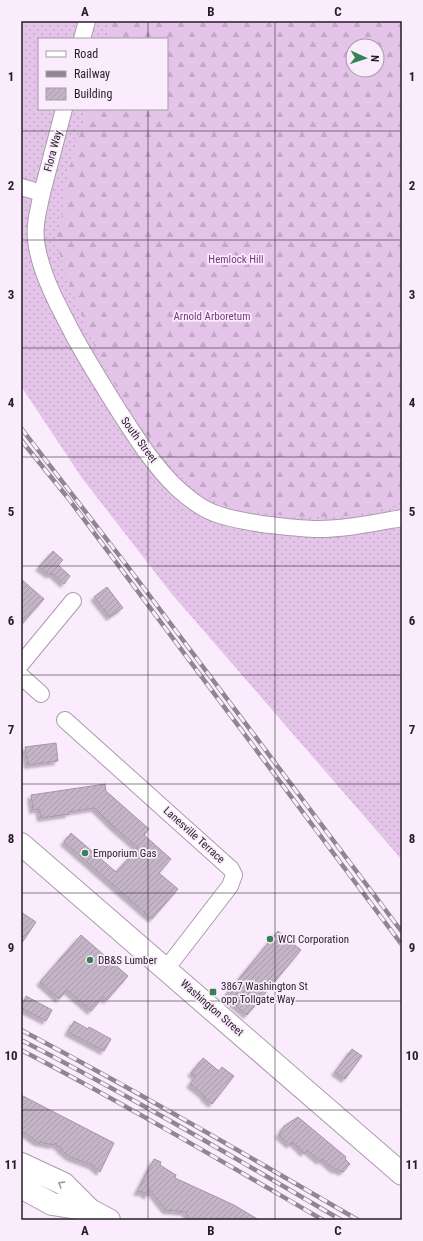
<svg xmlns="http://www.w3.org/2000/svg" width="423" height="1241" viewBox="0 0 423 1241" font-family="'Roboto Condensed',sans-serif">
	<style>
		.grass { fill: url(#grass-dots); fill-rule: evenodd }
		.forest { fill: url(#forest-firs); fill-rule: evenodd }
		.building { fill: url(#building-hatch); stroke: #a595a8; filter: url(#shadow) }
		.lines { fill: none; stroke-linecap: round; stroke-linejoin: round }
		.street-casing { stroke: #ab9bae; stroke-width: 18 }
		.primary-casing { stroke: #ab9bae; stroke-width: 24 }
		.street { stroke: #fff; stroke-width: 16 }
		.primary { stroke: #fff; stroke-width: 22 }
		.rail-casing { stroke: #908591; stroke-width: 4.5 }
		.rail { stroke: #fbecfd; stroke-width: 3; stroke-dasharray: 9; stroke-linecap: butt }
		.oneway { stroke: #9c9a9d }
		.grid { fill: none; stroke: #241e25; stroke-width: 1; stroke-opacity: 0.55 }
		.poi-dot { fill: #358352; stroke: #fbecfd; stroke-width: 1.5 }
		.labels { text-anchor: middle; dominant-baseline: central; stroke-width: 3.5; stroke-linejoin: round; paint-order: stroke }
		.street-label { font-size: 11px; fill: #241e25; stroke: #fbecfd }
		.park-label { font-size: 11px; fill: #763c80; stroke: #fbecfd }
		.poi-label { font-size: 11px; fill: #241e25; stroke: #fbecfd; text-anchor: start }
		.neatline { fill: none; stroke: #241e25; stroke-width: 1.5 }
		.grid-label { font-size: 13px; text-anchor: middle; font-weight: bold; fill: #241e25 }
	</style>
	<defs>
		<pattern id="grass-dots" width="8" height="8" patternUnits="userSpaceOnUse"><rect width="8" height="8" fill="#e4c5e9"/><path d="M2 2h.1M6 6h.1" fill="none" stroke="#c3a9c8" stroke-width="1.8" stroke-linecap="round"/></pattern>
		<pattern id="forest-firs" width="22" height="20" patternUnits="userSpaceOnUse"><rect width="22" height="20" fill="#e4c5e9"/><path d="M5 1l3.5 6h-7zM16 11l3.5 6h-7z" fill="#c3a9c8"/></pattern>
		<pattern id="building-hatch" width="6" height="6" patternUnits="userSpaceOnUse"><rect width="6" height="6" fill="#c5b4c8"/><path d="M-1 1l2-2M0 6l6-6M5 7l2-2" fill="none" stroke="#a99aac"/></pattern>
		<filter id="shadow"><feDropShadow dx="-3.5" dy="3.5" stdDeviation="1" flood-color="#0004"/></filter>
	</defs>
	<rect width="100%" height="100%" fill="#fbecfd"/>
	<path class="grass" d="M21,21H402V860L171,593L82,478L21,386ZM39,39H167V109H39ZM353,46H377V70H353Z"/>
	<path class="forest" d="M111,21H402V504L354,515L332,517L288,516L232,509L194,489L174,470L158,450L124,400L99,356L86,327L63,266L56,240L61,225L65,184L87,109H167V39H107ZM353,46H377V70H353Z"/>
	<g class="building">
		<path d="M53,551L63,560L58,565L70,576L64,584L52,573L50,575L39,567Z"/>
		<path d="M21,579L44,599L21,625Z"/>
		<path d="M107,587L123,608L110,617L94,597Z"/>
		<path d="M56,743L58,761L28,765L25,747Z"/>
		<path d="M105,784L106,791L149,829L144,835L171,859L159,873L178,889L152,919L64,842L71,833L116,872L138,848L113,826L95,808L68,812L69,814L41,818L39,809L33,810L31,795Z"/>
		<path d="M21,912L36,922L21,944Z"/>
		<path d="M278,931L301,950L247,1015L225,996Z"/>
		<path d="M81,935L128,976L107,1000L103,997L91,1011L67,990L59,999L40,982Z"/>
		<path d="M26,996L52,1010L46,1021L21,1008Z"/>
		<path d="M74,1021L88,1029L89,1027L111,1039L104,1051L68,1032Z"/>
		<path d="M352,1049L362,1056L345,1079L335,1072Z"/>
		<path d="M203,1058L219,1071L222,1067L234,1076L212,1104L204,1097L205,1096L190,1084L196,1076L191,1073Z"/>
		<path d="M21,1095L114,1143L100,1172L92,1165L70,1157L60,1149L61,1147L57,1146L55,1143L54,1145L37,1142L25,1133L21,1132Z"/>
		<path d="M298,1117L346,1157L345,1159L350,1164L343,1172L336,1169L335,1170L322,1159L320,1161L307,1150L304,1153L293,1142L290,1145L279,1135L284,1126Z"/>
		<path d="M154,1159L161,1162L160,1165L176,1175L175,1178L234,1205L259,1220H191L186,1214L187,1212L166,1210L150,1190L148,1196L143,1192H137Z"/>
	</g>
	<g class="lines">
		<defs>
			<g id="street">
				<path d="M82,39L87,21"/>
				<path d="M21,187L42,193C38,212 33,229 37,247C43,279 59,307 74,336C87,360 102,384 117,408C135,436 153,465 177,488C188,498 200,508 214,513C229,519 245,521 261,524C280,526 299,529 318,529C346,529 374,523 402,518"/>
				<path d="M42,193L64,109"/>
				<path d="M21,664L73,601"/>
				<path d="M21,676L41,694"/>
				<path d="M65,720L231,869L234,875L230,886L166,969"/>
			</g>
			<g id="primary">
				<path d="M21,844L402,1174"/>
				<path d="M21,1164L64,1184L90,1210L109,1220"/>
				<path d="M21,1187L52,1204L90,1210"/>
			</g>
		</defs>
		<use href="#street" class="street-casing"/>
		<use href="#primary" class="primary-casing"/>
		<use href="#street" class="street"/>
		<use href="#primary" class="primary"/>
		<defs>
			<g id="rail">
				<path d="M21,428L128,567L402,932"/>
				<path d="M21,440L68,498L402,945"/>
				<path d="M21,1030C135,1090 247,1155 358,1220"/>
				<path d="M21,1040C130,1096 235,1158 341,1220"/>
				<path d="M21,1050C123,1103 223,1162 323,1220"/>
			</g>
		</defs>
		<use href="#rail" class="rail-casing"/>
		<use href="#rail" class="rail"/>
	</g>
	<defs><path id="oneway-chevron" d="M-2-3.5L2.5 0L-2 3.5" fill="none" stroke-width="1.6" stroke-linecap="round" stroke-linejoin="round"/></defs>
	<use class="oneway" href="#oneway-chevron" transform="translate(61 1184) rotate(-148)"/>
	<path class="grid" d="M148,21V39M275,21V1220M148,109V1220M21,131H402M21,240H402M21,348H402M21,457H402M21,566H402M21,675H402M21,784H402M21,893H402M21,1001H402M21,1110H402"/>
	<g class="poi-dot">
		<circle cx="85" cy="853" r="4"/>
		<circle cx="270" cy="939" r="4"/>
		<circle cx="90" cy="960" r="4"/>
		<rect x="209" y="988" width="8" height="8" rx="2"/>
	</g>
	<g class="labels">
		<g class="street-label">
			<text transform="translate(53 151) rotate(-75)">Flora Way</text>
			<text transform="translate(139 440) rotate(54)">South Street</text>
			<text transform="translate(194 835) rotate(42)">Lanesville Terrace</text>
			<text transform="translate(212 1008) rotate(41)">Washington Street</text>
		</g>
		<g class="park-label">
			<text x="236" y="259">Hemlock Hill</text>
			<text x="212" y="316">Arnold Arboretum</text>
		</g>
		<g class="poi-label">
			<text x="93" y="853">Emporium Gas</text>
			<text x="278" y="939">WCI Corporation</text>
			<text x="98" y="960">DB&amp;S Lumber</text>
			<text x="221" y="986">3867 Washington St<tspan x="221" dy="13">opp Tollgate Way</tspan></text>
		</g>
	</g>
	<rect width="423" height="1241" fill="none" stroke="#fbecfd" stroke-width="44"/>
	<rect x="38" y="38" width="130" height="72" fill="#fbecfd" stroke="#a59aa7"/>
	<rect x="46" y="51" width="20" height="6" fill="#ffffff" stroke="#a59aa7"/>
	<text x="74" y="58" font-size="12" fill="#241e25">Road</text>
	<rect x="46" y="71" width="20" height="6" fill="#908591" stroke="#a59aa7"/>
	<text x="74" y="78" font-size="12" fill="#241e25">Railway</text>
	<rect x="46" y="88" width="20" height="12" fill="url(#building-hatch)" stroke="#a59aa7"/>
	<text x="74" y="98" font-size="12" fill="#241e25">Building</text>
	<g transform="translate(365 58) rotate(93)"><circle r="19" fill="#fbecfd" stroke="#a59aa7"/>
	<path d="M0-3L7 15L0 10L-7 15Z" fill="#358352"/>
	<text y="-6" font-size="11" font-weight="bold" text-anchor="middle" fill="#241e25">N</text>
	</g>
	<rect x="22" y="22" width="379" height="1197" class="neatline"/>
	<g class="grid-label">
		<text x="85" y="16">A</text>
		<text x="211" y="16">B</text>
		<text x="338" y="16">C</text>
		<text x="11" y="81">1</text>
		<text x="412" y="81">1</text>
		<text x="11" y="190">2</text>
		<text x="412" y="190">2</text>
		<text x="11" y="299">3</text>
		<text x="412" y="299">3</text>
		<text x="11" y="407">4</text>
		<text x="412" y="407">4</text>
		<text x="11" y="516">5</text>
		<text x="412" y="516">5</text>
		<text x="11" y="625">6</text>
		<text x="412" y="625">6</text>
		<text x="11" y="734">7</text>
		<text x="412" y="734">7</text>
		<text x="11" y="843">8</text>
		<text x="412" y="843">8</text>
		<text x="11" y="952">9</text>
		<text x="412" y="952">9</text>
		<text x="11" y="1060">10</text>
		<text x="412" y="1060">10</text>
		<text x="11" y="1169">11</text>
		<text x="412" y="1169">11</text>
		<text x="85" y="1235">A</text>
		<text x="211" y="1235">B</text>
		<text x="338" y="1235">C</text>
	</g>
</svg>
